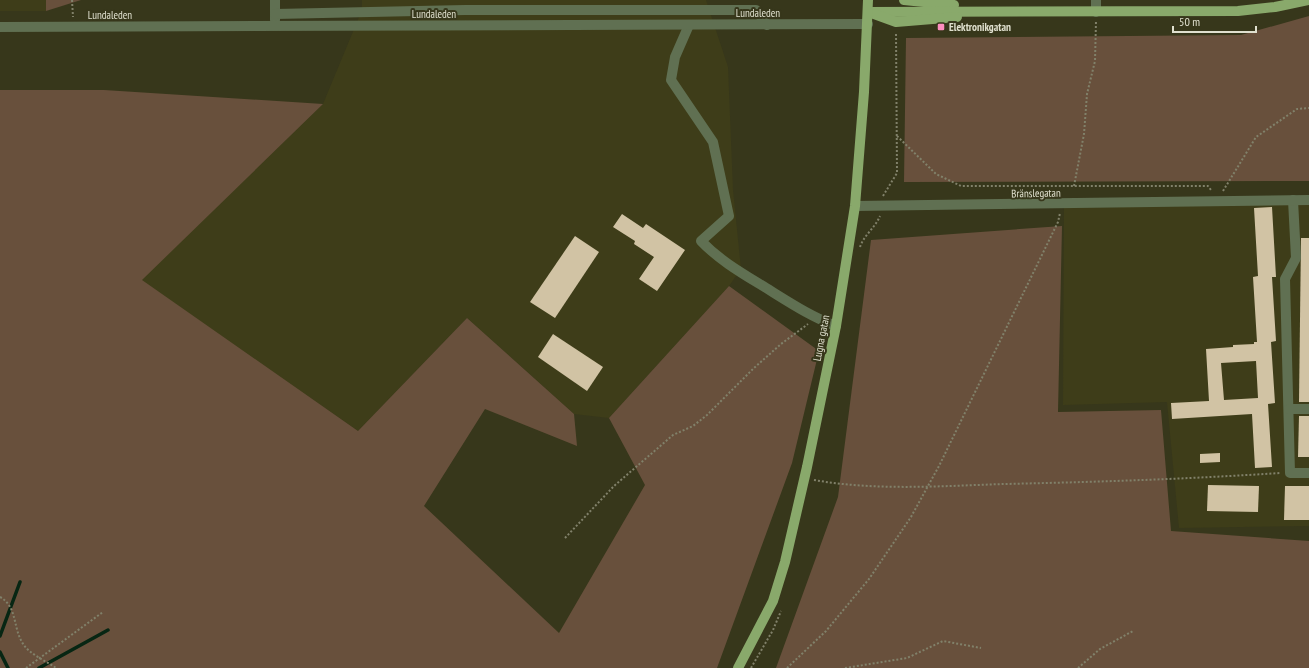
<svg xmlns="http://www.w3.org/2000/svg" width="1309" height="668" viewBox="0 0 1309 668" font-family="'PT Sans Narrow',sans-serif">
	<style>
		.built { fill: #3e3d19 }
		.green { fill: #68503c }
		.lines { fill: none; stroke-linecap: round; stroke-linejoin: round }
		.stream { stroke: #072613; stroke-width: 3.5 }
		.building { fill: #d1c3a4; fill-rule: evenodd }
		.path { stroke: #81816a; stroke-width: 2; stroke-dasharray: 2 2; stroke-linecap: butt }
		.minor { stroke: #607052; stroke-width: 10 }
		.major { stroke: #89a96b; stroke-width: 10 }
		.poi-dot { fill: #fd8ebe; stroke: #37371b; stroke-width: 1.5 }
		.labels { text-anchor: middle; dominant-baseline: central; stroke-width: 4; stroke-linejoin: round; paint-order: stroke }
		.street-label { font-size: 11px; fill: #e0e0cf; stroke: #37371b }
		.poi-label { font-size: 11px; font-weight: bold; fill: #e0e0cf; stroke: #37371b; text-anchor: start }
	</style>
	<rect width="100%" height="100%" fill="#37371b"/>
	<g class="built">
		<rect x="0" y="0" width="46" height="11"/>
		<path d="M362,0H706L728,67L733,190L741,269L729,286L609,418L574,414L467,318L358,431L141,280L323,104L362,10Z"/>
		<path d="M1309,204V526L1179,528L1167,402L1063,405L1064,208Z"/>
	</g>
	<g class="green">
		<path d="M46,0H81L46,11Z"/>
		<path d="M1309,16V181L904,182L906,38L1241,35Z"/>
		<path d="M0,90H104L323,104L142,280L358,431L467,318L574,414L577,446L485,409L424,506L559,633L645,485L609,418L729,286L819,351L792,463L717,668H0Z"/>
		<path d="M1062,226L1058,412L1161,410L1171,531L1309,541V668H776L838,497L871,240Z"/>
	</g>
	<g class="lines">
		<g class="stream">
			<path d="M0,636L20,582"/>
			<path d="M0,652L8,668"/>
			<path d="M39,668L108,630"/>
		</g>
	</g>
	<g class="building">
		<path d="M1272,207L1276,277H1272L1276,341L1271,342L1275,403L1268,404L1272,467L1255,468L1252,414L1172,419L1171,403L1209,401L1206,349L1233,347V345L1254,344V342H1257L1253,277L1258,276L1254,208ZM1256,361L1258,398L1224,400L1221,363Z"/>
		<path d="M622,214L643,228L646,224L685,250L657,291L639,279L654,257L634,244L635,241L613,227Z"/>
		<path d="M575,236L599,252L555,318L530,302Z"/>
		<path d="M1301,238H1309V402H1299Z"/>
		<path d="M553,334L603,367L587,391L538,357Z"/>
		<path d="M1299,416H1309V457H1298Z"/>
		<path d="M1220,453V462L1200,463V454Z"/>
		<path d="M1208,485L1259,486L1258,512L1207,511Z"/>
		<path d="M1285,486H1309V520H1284Z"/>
	</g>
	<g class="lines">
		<g class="path">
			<path d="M72,0L73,17"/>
			<path d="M897,136L936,174L961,186H1208L1211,190"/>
			<path d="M1074,186L1084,134L1087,94L1095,61L1096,21"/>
			<path d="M1223,191L1256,137L1297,109L1309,108"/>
			<path d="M883,196L897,173L896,33"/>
			<path d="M860,247C864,235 875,228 880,216"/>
			<path d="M814,480C876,491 942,486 1004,484C1097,482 1188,479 1280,473"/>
			<path d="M565,538L614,486L673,435L693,426L707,415L754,368L781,344L808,324"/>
			<path d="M0,597C17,606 13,627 22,642C28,654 45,660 56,668"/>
			<path d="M26,668L103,612"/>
			<path d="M751,668L773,630L781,611"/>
			<path d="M787,668L826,631L869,579L911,517L939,466L1058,222L1060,213"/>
			<path d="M845,668L907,658L943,641L981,648"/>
			<path d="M1078,668L1100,649L1133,631"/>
		</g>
		<g class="minor">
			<path d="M275,0V20"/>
			<path d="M1096,0V12"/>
			<path d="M275,14L465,10H756L767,25"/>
			<path d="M689,25L675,57L671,80L713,142L729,216L701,241C721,262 747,276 771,291C792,304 812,317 836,326"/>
			<path d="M0,27L868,24"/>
			<path d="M1293,200L1296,258L1285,279L1290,473H1309"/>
			<path d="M855,206L1309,200"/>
			<path d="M1289,409H1309"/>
		</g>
		<g class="major">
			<path d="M904,0L954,5"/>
			<path d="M868,12L1238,11L1275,7L1309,0"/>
			<path d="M874,14L896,22L957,17"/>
			<path d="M738,668L773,601L785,562L807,467L836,326L855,206L864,92L868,0"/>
		</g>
	</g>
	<rect class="poi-dot" x="937" y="23" width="8" height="8" rx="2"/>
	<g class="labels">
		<g class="street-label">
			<text x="758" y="13">Lundaleden</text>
			<text x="434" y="14">Lundaleden</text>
			<text x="110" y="15">Lundaleden</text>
			<text transform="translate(1036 193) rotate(-1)">Bränslegatan</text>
			<text transform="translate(821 338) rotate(-79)">Lugna gatan</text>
		</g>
		<g class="poi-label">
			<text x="949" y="27">Elektronikgatan</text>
		</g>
	</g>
	<path d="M1173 26v6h83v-6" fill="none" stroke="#e0e0cf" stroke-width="2"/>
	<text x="1179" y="26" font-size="12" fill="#e0e0cf" stroke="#37371b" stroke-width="3" paint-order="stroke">50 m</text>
</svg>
